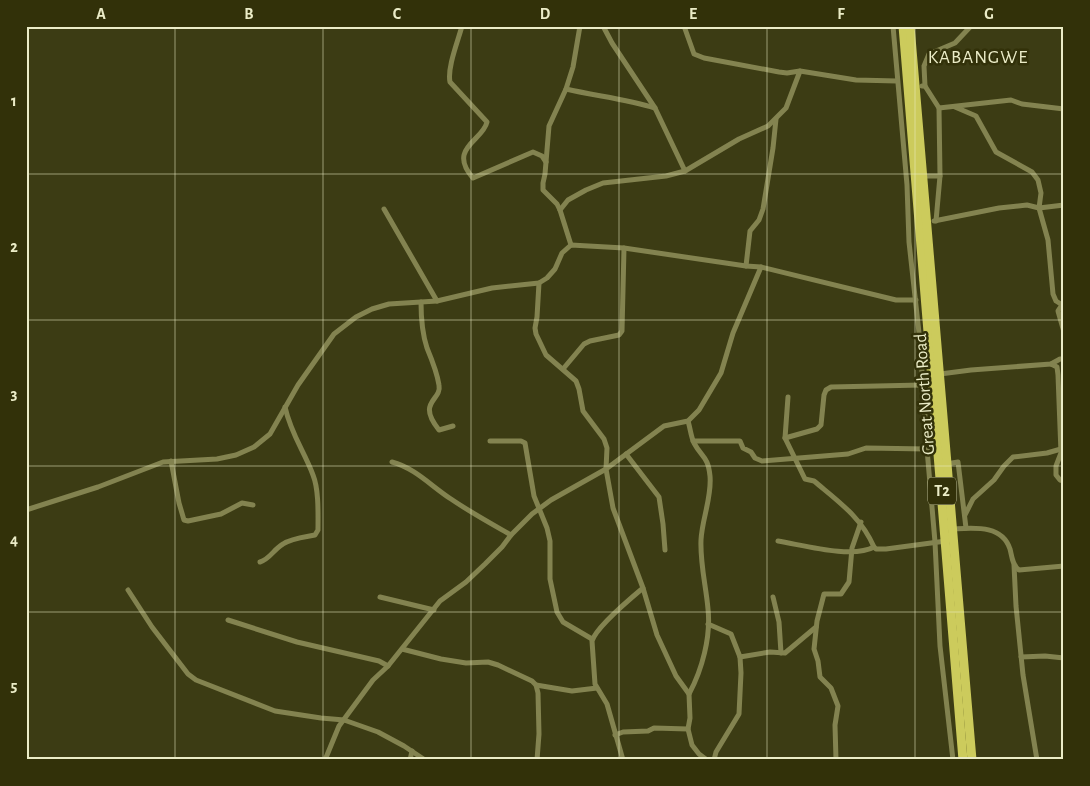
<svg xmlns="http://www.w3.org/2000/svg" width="1090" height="786" viewBox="0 0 1090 786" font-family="'Alegreya Sans',sans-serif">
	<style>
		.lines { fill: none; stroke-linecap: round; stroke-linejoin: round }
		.minor { stroke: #838350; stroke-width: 5 }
		.primary { stroke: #cccb5c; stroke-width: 9 }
		.grid { fill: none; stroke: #ebecc7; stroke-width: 1; stroke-opacity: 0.55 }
		.labels { text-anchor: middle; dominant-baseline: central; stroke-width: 5; stroke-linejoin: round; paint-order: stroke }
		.shield { fill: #323109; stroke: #b4b48e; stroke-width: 1 }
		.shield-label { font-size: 16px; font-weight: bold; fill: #ebecc7 }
		.street-label { font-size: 18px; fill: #ebecc7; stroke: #323109 }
		.neighbourhood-label { font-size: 19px; letter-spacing: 1px; fill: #ebecc7; stroke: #323109 }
		.neatline { fill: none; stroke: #ebecc7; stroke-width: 2 }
		.grid-label { font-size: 16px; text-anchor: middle; font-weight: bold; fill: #ebecc7 }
	</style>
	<rect width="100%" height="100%" fill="#3c3c14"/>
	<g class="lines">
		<g class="minor">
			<path d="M462,26C458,41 447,68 450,82L487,122C483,141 447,148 473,178L533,152L542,156L546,162"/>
			<path d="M603,26L612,43L655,108L685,171"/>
			<path d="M684,26L694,54L704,58L779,72L787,73L800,71L856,80L897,81"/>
			<path d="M893,26L907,185L909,242L920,342L927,449L935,542L940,646L953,760"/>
			<path d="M922,86H925L924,66L929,54L955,43L971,26"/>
			<path d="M925,86L939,108L940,176L936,221"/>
			<path d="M566,89C596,96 626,99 655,108"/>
			<path d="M955,107L976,116L996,152L1032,172L1038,180L1041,193L1039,208L1048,240L1053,294L1056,301L1064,306"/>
			<path d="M939,108L1011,100L1022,104L1064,109"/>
			<path d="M922,176H940"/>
			<path d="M384,209L437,301"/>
			<path d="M560,210L568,200L586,190L603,183L666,176L685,171L739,139L768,126L786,108L800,71"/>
			<path d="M934,221L999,208L1027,205L1039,208L1064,205"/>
			<path d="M571,245L560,210L557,204L543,190V183L545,174L549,126L566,89L573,67L580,26"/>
			<path d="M746,266L750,231L759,220L763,209L773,148L776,119"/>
			<path d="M539,283L537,317L535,328L536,334L546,355L576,381L579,389L583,411L604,439L607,448L606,469L613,508L643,588L657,635L676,676L689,694L690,718L688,729L692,745L699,754L707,760"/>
			<path d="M421,302C421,317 422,333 427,348C432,360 437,372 439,385C442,401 416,401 439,430L453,426"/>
			<path d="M1062,305L1058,311L1064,332"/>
			<path d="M1051,364L1057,367L1058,375L1061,453L1056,466V475L1060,480L1064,481"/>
			<path d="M563,369L584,344L590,341L619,335L622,331L624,248"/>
			<path d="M940,374L971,370L1051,364L1060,359H1064"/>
			<path d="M688,421C690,427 691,437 694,443C702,458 708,456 710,476C712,497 702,519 701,540C700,564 706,586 708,609C711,637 702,670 689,694"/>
			<path d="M785,438L788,397"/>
			<path d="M490,441H521L525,443L534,496L547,528L550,541V579L557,612L563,622L592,639"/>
			<path d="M693,441H740L743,448L751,452L755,458L762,461L848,454L866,448L927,449"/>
			<path d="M626,454L659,497L663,524L665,550"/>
			<path d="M171,461L179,503L184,520L188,521L221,514L242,503L253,505"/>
			<path d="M392,462C415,468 431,486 451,499C470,512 490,523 511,535"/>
			<path d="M946,464L958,462L966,528"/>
			<path d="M26,510L98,487L163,462L217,459L236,455L254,447L270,434L298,385L334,334L356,317L372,309L389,304L437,301L492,288L539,283L547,278L555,269L562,253L571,245L624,248L746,266L761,267L896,300H916"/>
			<path d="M965,515L973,499L994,480L1004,466L1013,457L1047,453L1061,449"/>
			<path d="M952,529C973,528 1002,524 1010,549C1012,556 1012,565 1019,570L1064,566"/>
			<path d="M778,541C803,545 852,559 874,547L876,549H886L946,541"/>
			<path d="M874,547C861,517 839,502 814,481L805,479L785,438L817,429L821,425L824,395L826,390L831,387L922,385"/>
			<path d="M260,562C270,559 274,549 283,544C292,538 305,537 315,535L318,530C318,514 319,490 313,475C304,451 291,434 285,407"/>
			<path d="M1014,565L1016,606L1023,675L1037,760"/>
			<path d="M128,590L152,627L188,674L196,680L275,711L321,718L344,720L378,732L404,746L425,760"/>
			<path d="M380,597L434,610"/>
			<path d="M773,597L779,622L781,653"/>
			<path d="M228,620L297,642L379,661L388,666"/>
			<path d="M708,624L731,634L740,657L741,673L739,714L716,752L714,760"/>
			<path d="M402,649L441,659L466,663L488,662L498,665L532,681L536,685L538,693L539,734L537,760"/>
			<path d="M740,657L770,652L785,653L816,627"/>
			<path d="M1021,657L1045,656L1064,658"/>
			<path d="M536,685L572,691L597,688"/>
			<path d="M615,735L623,732L648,731L654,728L688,729"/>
			<path d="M325,760L339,726L373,680L388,666L440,601L466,582L485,564L502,547L511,535L532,514L551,500L606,469L664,426L688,421L699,410L721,373L733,333L761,267"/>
			<path d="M410,760L412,751"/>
			<path d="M623,760L607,704L595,684L592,641C596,628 631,598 643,588"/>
			<path d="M836,760L835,725L838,706L831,688L820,677L818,661L814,649L817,621L824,594H841L849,582L852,548L861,522"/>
		</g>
		<g class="primary">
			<path d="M903,26L963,760"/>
			<path d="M910,26L972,760"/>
		</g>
	</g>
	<path class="grid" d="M175,26V760M323,26V760M471,26V760M619,26V760M767,26V760M915,26V760M26,174H1064M26,320H1064M26,466H1064M26,612H1064"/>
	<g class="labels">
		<rect class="shield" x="928" y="477.5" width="28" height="27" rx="4"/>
		<g class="shield-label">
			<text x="942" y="491">T2</text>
		</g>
		<g class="street-label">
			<text transform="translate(925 394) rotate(-94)">Great North Road</text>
		</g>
		<g class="neighbourhood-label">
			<text x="978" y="57">KABANGWE</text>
		</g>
	</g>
	<rect width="1090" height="786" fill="none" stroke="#323109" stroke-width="55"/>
	<rect x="28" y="28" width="1034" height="730" class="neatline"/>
	<g class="grid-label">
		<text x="101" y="19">A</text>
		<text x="249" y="19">B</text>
		<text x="397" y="19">C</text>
		<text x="545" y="19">D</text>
		<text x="693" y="19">E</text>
		<text x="841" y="19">F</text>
		<text x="989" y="19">G</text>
		<text x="14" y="106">1</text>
		<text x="14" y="252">2</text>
		<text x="14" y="399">3</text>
		<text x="14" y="545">4</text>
		<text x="14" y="691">5</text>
	</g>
</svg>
